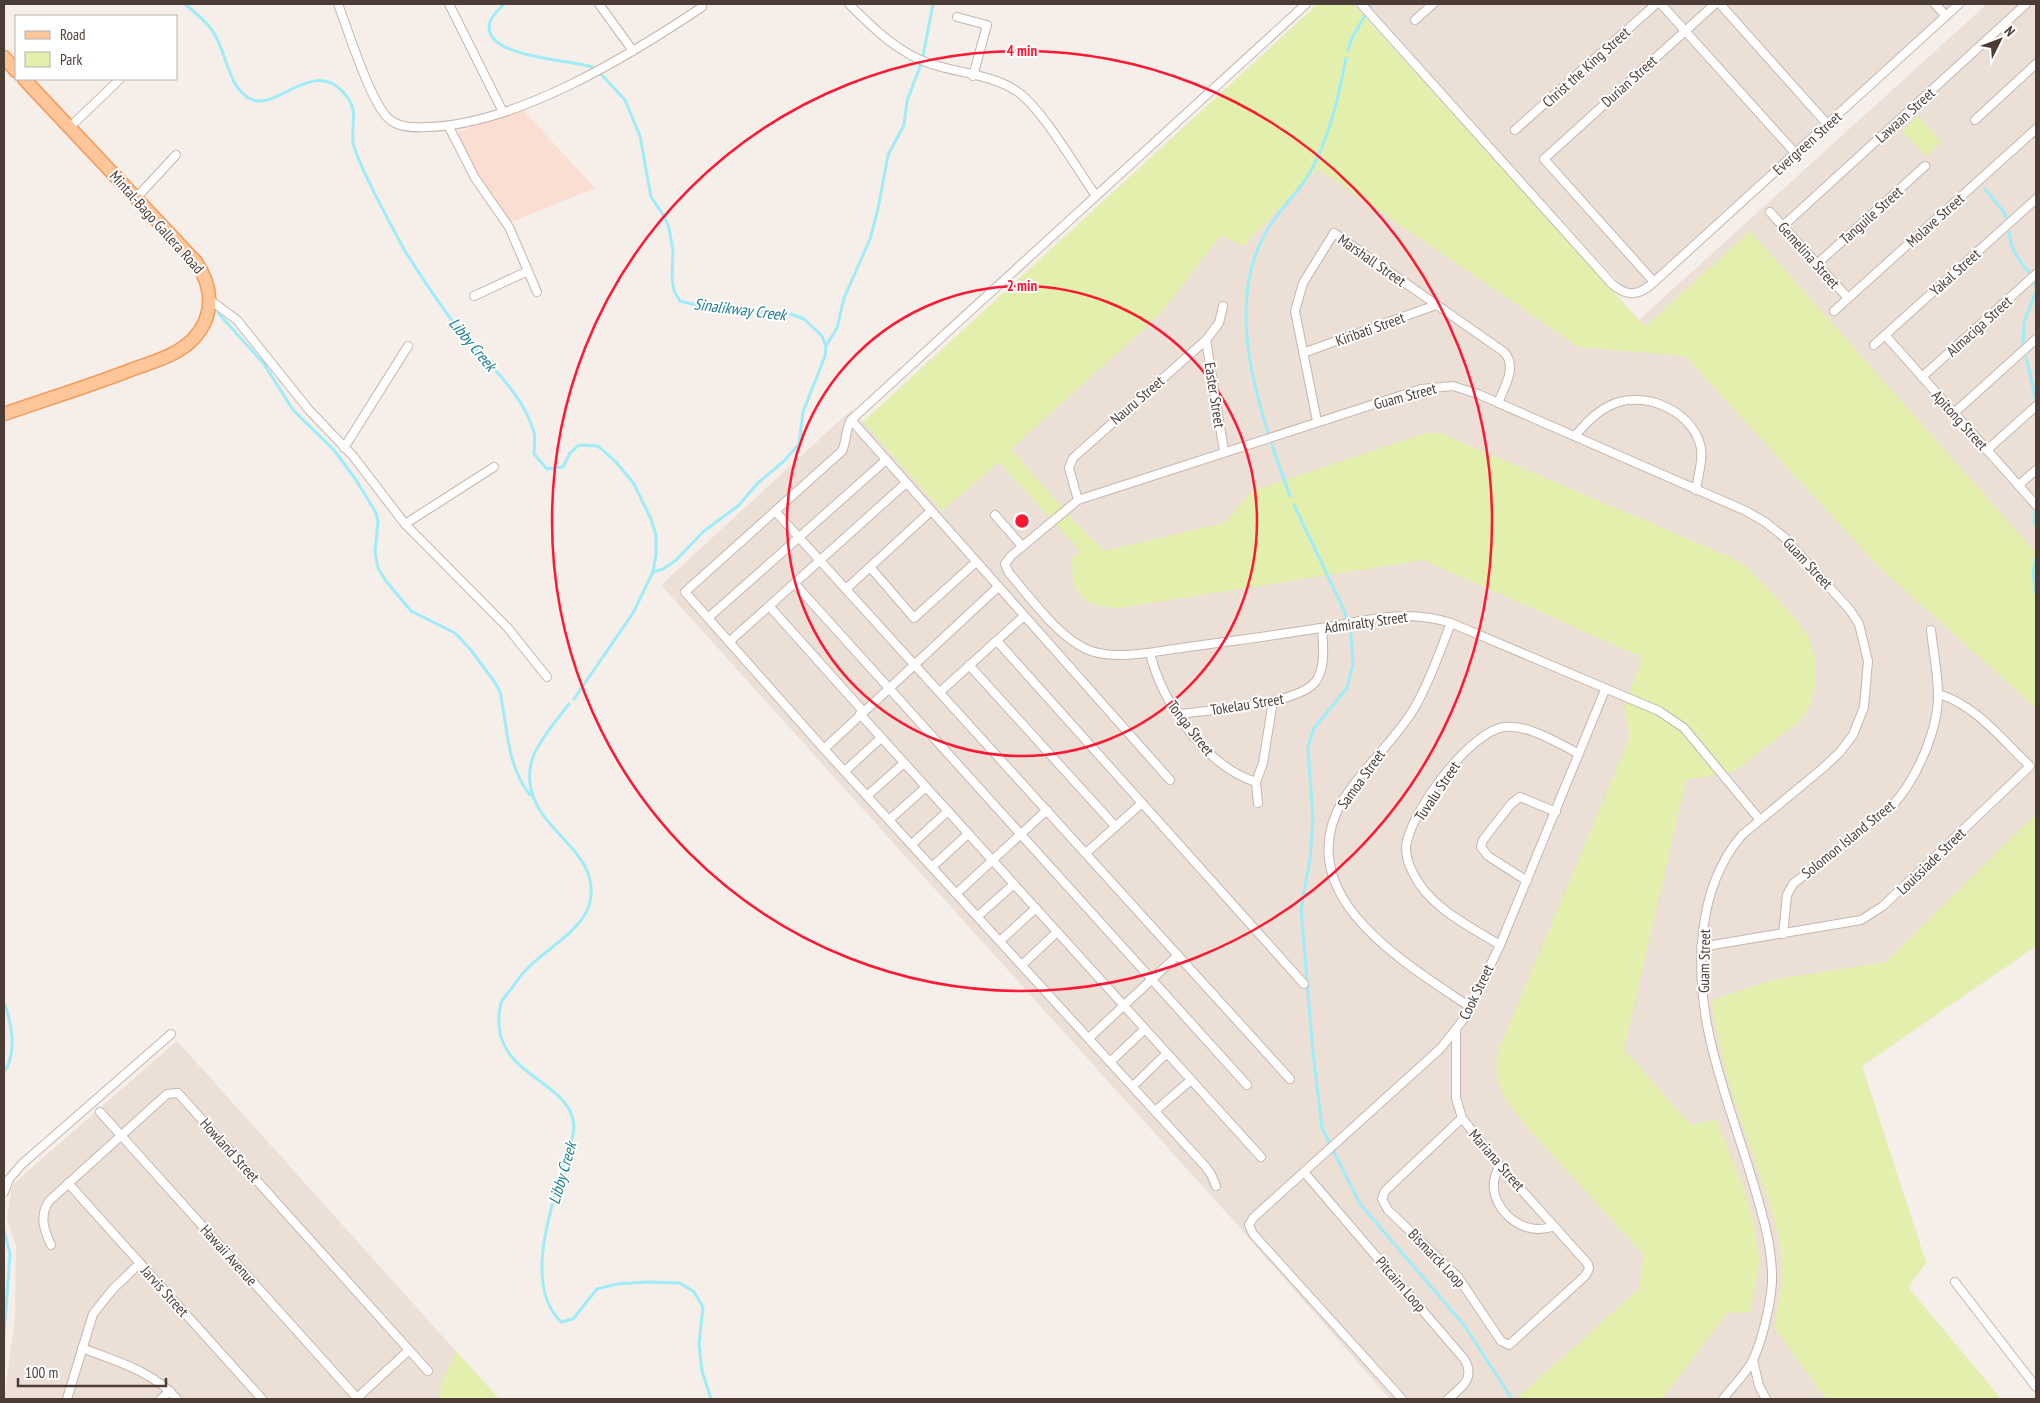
<svg xmlns="http://www.w3.org/2000/svg" width="2040" height="1403" viewBox="0 0 2040 1403" font-family="'PT Sans Narrow',sans-serif">
	<style>
		.residential { fill: #ebdfd6 }
		.commercial { fill: #faded2 }
		.green { fill: #e3efad }
		.lines { fill: none; stroke-linecap: round; stroke-linejoin: round }
		.stream { stroke: #9fecf9; stroke-width: 3 }
		.street-casing { stroke: #c6b6ad; stroke-width: 10 }
		.primary-casing { stroke: #f29c5b; stroke-width: 15 }
		.street { stroke: #fff; stroke-width: 8 }
		.primary { stroke: #ffc699; stroke-width: 12 }
		.ring { fill: none; stroke: #ff1733; stroke-width: 2.5 }
		.labels { text-anchor: middle; dominant-baseline: central; stroke-width: 4; stroke-linejoin: round; paint-order: stroke }
		.street-label { font-size: 15px; fill: #4b3d36; stroke: #fff }
		.water-label { font-size: 16px; font-style: italic; fill: #1c7e8f; stroke: #fff }
		.centre { fill: #ff1733; stroke: #fff; stroke-width: 2.5 }
		.ring-label { font-size: 15px; text-anchor: middle; font-weight: bold; fill: #ff1733; stroke: #fff; stroke-width: 4; stroke-linejoin: round; paint-order: stroke }
	</style>
	<rect width="100%" height="100%" fill="#f6eee9"/>
	<g class="residential">
		<path d="M1318,4H1353L1639,320L1987,4H2036V946L1862,1066L1926,1263L1908,1287L2001,1399H1390L1224,1210L661,585L851,410L863,422Z"/>
		<path d="M1364,4H1953L1641,289L1623,287Z"/>
		<path d="M177,1041L499,1399H4L15,1318L16,1246L7,1219L12,1185Z"/>
	</g>
	<path class="commercial" d="M522,109L595,188L511,222L498,203L492,201L456,133Z"/>
	<g class="green">
		<path d="M1318,4H1353L1645,327L1750,231L2036,553V708L1878,566L1685,356L1579,347L1318,169L1243,246L1221,235L1161,313L1011,449L1071,518L1104,551L1224,523L1252,491L1426,433H1440L1728,556L1746,566L1794,617L1808,637L1816,662V684L1809,708L1801,720L1735,771L1686,780L1624,1050L1691,1125L1716,1119C1733,1163 1756,1210 1759,1258C1759,1276 1753,1295 1750,1312L1727,1313L1662,1399H1516L1639,1289L1644,1255L1527,1127L1506,1100L1498,1081L1496,1063L1500,1047L1630,737L1624,708L1642,657L1424,560L1119,608C1083,606 1072,596 1072,559L1080,551L999,462L942,511L863,422Z"/>
		<path d="M1918,116L1941,142L1926,156L1902,131Z"/>
		<path d="M2036,814V946L1862,1066L1926,1263L1908,1287L2001,1399H1826L1774,1327C1778,1306 1783,1284 1782,1263C1780,1229 1767,1196 1756,1164C1737,1110 1718,1057 1712,1000L1772,980L1886,962Z"/>
		<path d="M456,1351L499,1399H439L441,1385Z"/>
	</g>
	<g class="lines">
		<g class="stream">
			<path d="M185,4C194,12 205,20 212,30C227,50 227,90 253,100C278,109 313,59 343,92C360,110 351,121 353,142C355,159 395,233 405,251C419,273 438,302 454,323C480,358 521,388 534,432C536,438 534,447 534,454L547,469L563,467L570,453L579,445L598,446L616,462L634,484L651,519L656,535V554L653,572L633,613L574,699"/>
			<path d="M504,4C500,9 492,15 490,22C479,58 574,60 592,67"/>
			<path d="M1370,7L1372,4"/>
			<path d="M1348,50L1352,38L1365,15"/>
			<path d="M923,56L933,4"/>
			<path d="M601,74L625,100L640,136L651,197L664,216L669,228L673,250L672,279L674,291L680,301L712,309L791,314L804,319L822,336L826,347L825,356L803,412L799,444L784,461L758,483L738,506L704,531L675,561L663,569L653,572"/>
			<path d="M1985,189L2003,211L2008,221"/>
			<path d="M2009,232C2011,250 2018,260 2030,273"/>
			<path d="M2035,284L2036,287"/>
			<path d="M218,313L264,364L293,410L334,450L356,480L375,511L378,521L375,552L378,568L386,581L411,611L455,633L470,649L494,681L500,692C508,729 506,764 530,795"/>
			<path d="M826,346L837,328L844,298L870,239L878,209L888,155L904,125L907,101L921,64"/>
			<path d="M2023,347L2024,322L2036,292"/>
			<path d="M2026,357L2036,400"/>
			<path d="M1290,496C1262,418 1221,310 1266,232C1278,211 1297,194 1309,174C1329,140 1339,97 1346,58"/>
			<path d="M1294,505L1344,610L1351,634L1353,664L1347,688L1314,728L1308,747L1313,819L1310,859L1301,909L1313,1052L1322,1128L1360,1204L1464,1325L1512,1399"/>
			<path d="M2036,508L2034,521L2036,525"/>
			<path d="M2036,558L2033,572L2036,594"/>
			<path d="M569,704C556,721 541,738 533,757C530,765 529,775 530,783C535,832 601,850 590,902C584,930 544,950 526,970C521,975 516,982 512,988C508,993 503,998 501,1003C498,1014 498,1022 500,1033C511,1080 572,1084 574,1127C574,1137 568,1150 565,1160C553,1205 522,1284 561,1322L573,1319L597,1289L617,1284L648,1282L680,1283L694,1292L703,1307L699,1344L702,1371L711,1399"/>
			<path d="M4,829V832"/>
			<path d="M4,1003C12,1022 17,1055 4,1072"/>
			<path d="M4,1230L10,1254L4,1335"/>
		</g>
		<defs>
			<g id="street">
				<path d="M338,4C348,30 370,101 388,118C398,128 414,128 427,127C516,125 629,56 702,7"/>
				<path d="M449,4L503,112"/>
				<path d="M599,4L633,51"/>
				<path d="M849,4C873,28 898,53 931,64C959,73 994,75 1018,92C1043,110 1077,169 1096,196"/>
				<path d="M1361,4L1612,284C1628,298 1640,295 1654,282L1959,4"/>
				<path d="M1661,4L1796,154"/>
				<path d="M1720,4L1828,125"/>
				<path d="M1935,4L1946,16"/>
				<path d="M957,17L987,25L973,76"/>
				<path d="M1415,20L1433,4"/>
				<path d="M1975,120L2036,64"/>
				<path d="M70,127L120,79"/>
				<path d="M449,127L475,178L509,227L537,292"/>
				<path d="M1515,130L1656,4"/>
				<path d="M137,197L176,155"/>
				<path d="M1770,212L1848,298"/>
				<path d="M1783,226L2026,4"/>
				<path d="M1817,264L1925,166"/>
				<path d="M1654,282L1544,159L1715,4"/>
				<path d="M474,296L528,271"/>
				<path d="M210,300L237,320L309,410L353,456L405,524L507,627L547,677"/>
				<path d="M1834,311L2036,129"/>
				<path d="M1885,335L2036,505"/>
				<path d="M1206,340L1224,451"/>
				<path d="M1874,345L2036,199"/>
				<path d="M1303,353L1436,305"/>
				<path d="M1922,377L2036,274"/>
				<path d="M1954,413L2036,339"/>
				<path d="M851,420L1170,780"/>
				<path d="M1317,421L1295,311L1303,283L1334,233L1504,352C1518,367 1504,387 1498,403"/>
				<path d="M1575,436C1585,424 1595,413 1609,406C1641,389 1690,409 1700,444C1704,458 1698,475 1696,490"/>
				<path d="M344,448L408,346"/>
				<path d="M1987,450L2036,406"/>
				<path d="M2019,485L2036,470"/>
				<path d="M1078,500L1069,468L1073,458L1206,340L1219,323L1223,306"/>
				<path d="M775,511L1290,1079"/>
				<path d="M995,515L1022,546"/>
				<path d="M405,524L494,467"/>
				<path d="M870,567L914,618L976,562"/>
				<path d="M795,584L1247,1085"/>
				<path d="M846,589L931,511"/>
				<path d="M770,607L863,711"/>
				<path d="M708,618L886,460"/>
				<path d="M1451,623C1440,651 1430,681 1415,707C1395,741 1364,766 1343,800C1287,895 1405,963 1470,1007"/>
				<path d="M997,641L1304,984"/>
				<path d="M729,642L906,483"/>
				<path d="M1150,653C1162,702 1205,766 1256,782"/>
				<path d="M969,665L1115,826"/>
				<path d="M940,692L1024,616"/>
				<path d="M860,714L1261,1157"/>
				<path d="M1179,714C1209,710 1299,705 1316,681C1326,666 1323,645 1322,628"/>
				<path d="M824,749L998,587"/>
				<path d="M846,770L881,738"/>
				<path d="M868,795L904,763"/>
				<path d="M1258,803L1256,782L1263,763L1273,701"/>
				<path d="M890,819L926,787"/>
				<path d="M912,844L948,811"/>
				<path d="M1086,853L1142,803"/>
				<path d="M933,866L968,834"/>
				<path d="M1527,881L1488,856L1481,847L1483,840L1511,804L1520,797L1556,812"/>
				<path d="M957,893L1047,810"/>
				<path d="M978,916L1014,884"/>
				<path d="M1783,934L1787,895L1793,884L1892,806C1916,780 1938,731 1938,695C1938,673 1933,651 1931,630"/>
				<path d="M1000,941L1036,908"/>
				<path d="M1500,945C1469,926 1429,907 1413,873C1409,866 1406,855 1406,847C1409,814 1469,732 1504,727C1528,724 1557,743 1578,753"/>
				<path d="M1701,947L1861,920L1883,906L2030,766C2003,741 1975,704 1938,694"/>
				<path d="M1022,965L1057,932"/>
				<path d="M1456,1031V1098L1462,1118L1500,1166L1588,1264L1589,1269L1585,1276L1509,1345L1501,1341L1458,1277L1388,1210L1382,1199L1385,1191L1462,1118"/>
				<path d="M1089,1038L1178,955"/>
				<path d="M1110,1062L1145,1029"/>
				<path d="M1133,1086L1167,1053"/>
				<path d="M1155,1111L1191,1080"/>
				<path d="M100,1112L358,1399"/>
				<path d="M1500,1166C1478,1198 1519,1241 1554,1226"/>
				<path d="M1304,1172L1465,1360C1475,1379 1462,1387 1448,1399"/>
				<path d="M68,1183L262,1399"/>
				<path d="M1216,1186L1211,1174L1205,1166L824,749L685,592L842,451C847,440 845,430 851,420L1306,4"/>
				<path d="M4,1192L9,1179L22,1164L171,1034"/>
				<path d="M51,1245C44,1230 39,1216 49,1201L167,1094L178,1093L428,1371"/>
				<path d="M1955,1282L2036,1387"/>
				<path d="M82,1348C115,1361 153,1371 177,1399"/>
				<path d="M1753,1360L1759,1386L1766,1399"/>
				<path d="M67,1399L93,1314L113,1289L140,1263"/>
				<path d="M161,1399L170,1391"/>
				<path d="M356,1399L409,1350"/>
				<path d="M1402,1399L1253,1234L1249,1225L1253,1218L1441,1048L1466,1016L1500,945L1605,690"/>
				<path d="M1723,1399C1732,1387 1746,1374 1753,1360C1763,1338 1770,1306 1772,1283C1773,1247 1762,1213 1752,1179C1727,1095 1693,1021 1703,932C1707,896 1718,863 1742,835L1823,768L1840,752L1853,735L1864,707L1868,661L1859,624L1850,610L1784,537L1765,522L1746,511L1478,394L1453,386L1421,389L1078,500L1011,556L1005,564L1009,573C1031,598 1054,632 1084,648C1109,661 1147,653 1174,649C1223,642 1272,636 1320,628C1368,621 1403,608 1451,623L1659,711L1684,728L1760,820"/>
			</g>
			<g id="primary">
				<path d="M4,57L16,71"/>
				<path d="M4,414C47,399 90,386 133,369C153,362 179,355 194,338C215,315 213,287 196,262L24,79"/>
			</g>
		</defs>
		<use href="#street" class="street-casing"/>
		<use href="#primary" class="primary-casing"/>
		<use href="#street" class="street"/>
		<use href="#primary" class="primary"/>
	</g>
	<g class="ring">
		<circle cx="1022" cy="521" r="235"/>
		<circle cx="1022" cy="521" r="470"/>
	</g>
	<g class="labels">
		<g class="street-label">
			<text transform="translate(1586 67) rotate(-42)">Christ the King Street</text>
			<text transform="translate(1629 81) rotate(-42)">Durian Street</text>
			<text transform="translate(1905 115) rotate(-42)">Lawaan Street</text>
			<text transform="translate(1807 143) rotate(-42)">Evergreen Street</text>
			<text transform="translate(1871 215) rotate(-42)">Tanguile Street</text>
			<text transform="translate(1935 220) rotate(-42)">Molave Street</text>
			<text transform="translate(157 222) rotate(48)">Mintal-Bago Gallera Road</text>
			<text transform="translate(1809 255) rotate(48)">Gemelina Street</text>
			<text transform="translate(1372 260) rotate(35)">Marshall Street</text>
			<text transform="translate(1955 272) rotate(-42)">Yakal Street</text>
			<text transform="translate(1979 326) rotate(-42)">Almaciga Street</text>
			<text transform="translate(1370 329) rotate(-20)">Kiribati Street</text>
			<text transform="translate(1215 395) rotate(81)">Easter Street</text>
			<text transform="translate(1405 396) rotate(-15)">Guam Street</text>
			<text transform="translate(1137 400) rotate(-41)">Nauru Street</text>
			<text transform="translate(1960 420) rotate(48)">Apitong Street</text>
			<text transform="translate(1808 563) rotate(47)">Guam Street</text>
			<text transform="translate(1366 622) rotate(-8)">Admiralty Street</text>
			<text transform="translate(1247 704) rotate(-9)">Tokelau Street</text>
			<text transform="translate(1191 728) rotate(52)">Tonga Street</text>
			<text transform="translate(1361 779) rotate(-54)">Samoa Street</text>
			<text transform="translate(1437 791) rotate(-56)">Tuvalu Street</text>
			<text transform="translate(1848 839) rotate(-39)">Solomon Island Street</text>
			<text transform="translate(1931 861) rotate(-44)">Louissiade Street</text>
			<text transform="translate(1704 961) rotate(-89)">Guam Street</text>
			<text transform="translate(1476 992) rotate(-64)">Cook Street</text>
			<text transform="translate(230 1150) rotate(48)">Howland Street</text>
			<text transform="translate(1497 1160) rotate(49)">Mariana Street</text>
			<text transform="translate(229 1255) rotate(48)">Hawaii Avenue</text>
			<text transform="translate(1437 1258) rotate(46)">Bismarck Loop</text>
			<text transform="translate(1401 1284) rotate(49)">Pitcairn Loop</text>
			<text transform="translate(165 1291) rotate(48)">Jarvis Street</text>
		</g>
		<g class="water-label">
			<text transform="translate(740 309) rotate(7)">Sinalikway Creek</text>
			<text transform="translate(473 344) rotate(50)">Libby Creek</text>
			<text transform="translate(562 1173) rotate(-74)">Libby Creek</text>
		</g>
	</g>
	<circle cx="1022" cy="521" r="8" class="centre"/>
	<g class="ring-label">
		<text x="1022" y="56">4 min</text>
		<text x="1022" y="291">2 min</text>
	</g>
	<rect width="2040" height="1403" fill="none" stroke="#4b3d36" stroke-width="10"/>
	<rect x="15" y="15" width="162" height="65" fill="#ffffff" stroke="#b7b1af"/>
	<rect x="25" y="31" width="25" height="8" fill="#ffc699" stroke="#b7b1af"/>
	<text x="60" y="40" font-size="15" fill="#4b3d36">Road</text>
	<rect x="25" y="52" width="25" height="15" fill="#e3efad" stroke="#b7b1af"/>
	<text x="60" y="65" font-size="15" fill="#4b3d36">Park</text>
	<g transform="translate(2000 40) rotate(48)" stroke="#ffffff" stroke-width="4" paint-order="stroke">
	<path d="M0-4L9 19L0 12L-9 19Z" fill="#4b3d36"/>
	<text y="-8" font-size="14" font-weight="bold" text-anchor="middle" fill="#4b3d36">N</text>
	</g>
	<path d="M18 1378v8h148v-8" fill="none" stroke="#4b3d36" stroke-width="2.5"/>
	<text x="25" y="1378" font-size="15" fill="#4b3d36" stroke="#ffffff" stroke-width="4" paint-order="stroke">100 m</text>
</svg>
